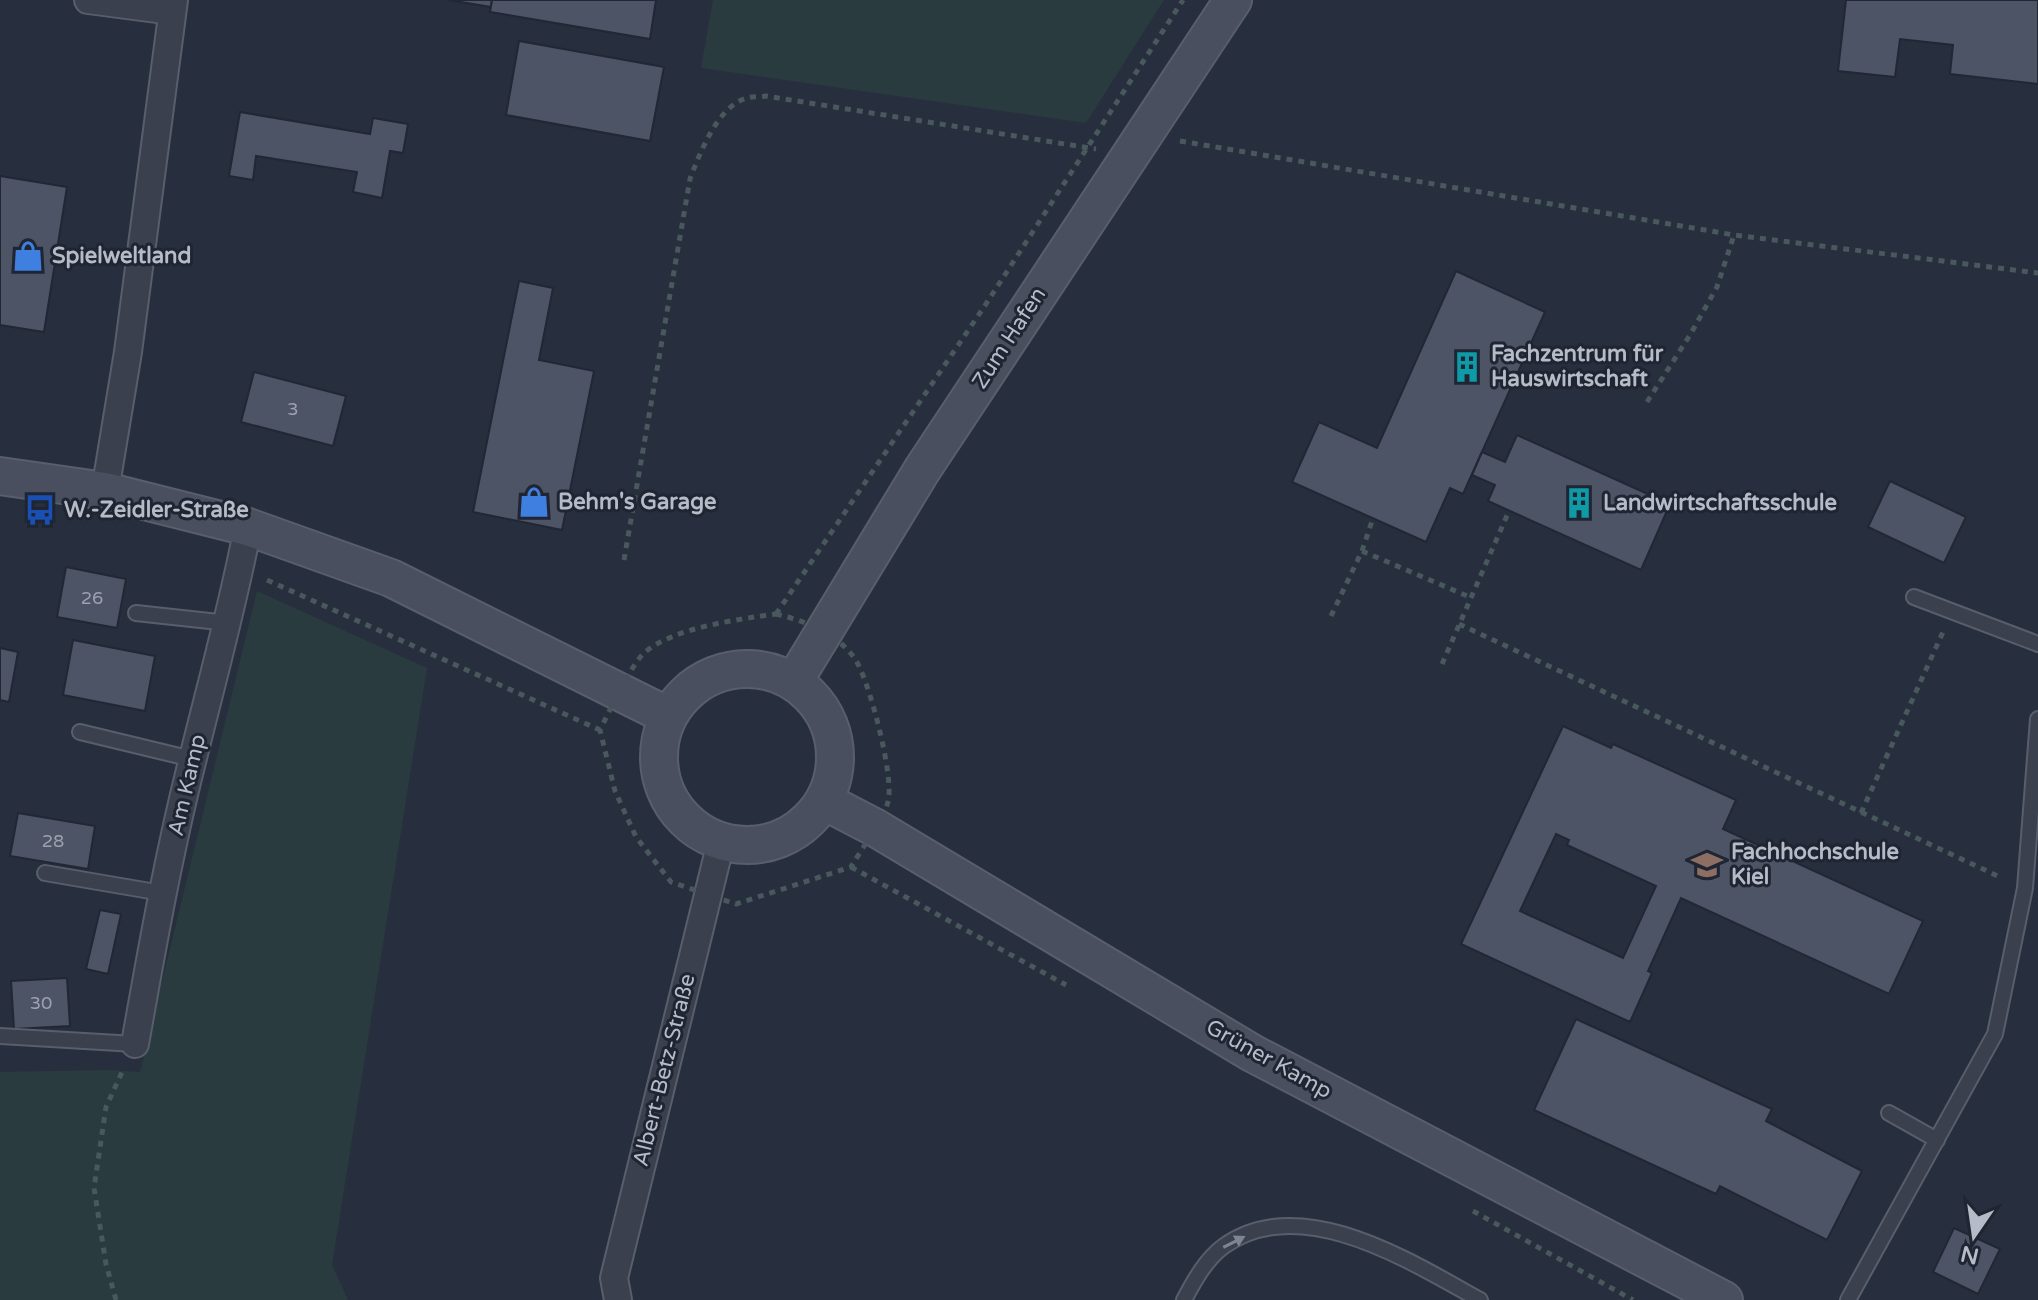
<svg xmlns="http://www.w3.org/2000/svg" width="2038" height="1300" viewBox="0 0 2038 1300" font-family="'Varela Round',sans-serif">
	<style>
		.green { fill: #293b3f }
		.building { fill: #4d5465; stroke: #212734; stroke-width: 2; fill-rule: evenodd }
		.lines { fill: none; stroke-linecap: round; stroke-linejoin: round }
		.lane-casing { stroke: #585e6b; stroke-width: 18 }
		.street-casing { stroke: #585e6b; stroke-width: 30 }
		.secondary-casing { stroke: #585e6b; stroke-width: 40 }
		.path { stroke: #48585d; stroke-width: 5; stroke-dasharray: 6 6; stroke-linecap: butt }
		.lane { stroke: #3a404d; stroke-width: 14 }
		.street { stroke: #3a404d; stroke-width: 26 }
		.secondary { stroke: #494f5f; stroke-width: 36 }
		.oneway { fill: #7e8491 }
		.labels { text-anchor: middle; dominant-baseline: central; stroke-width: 6; stroke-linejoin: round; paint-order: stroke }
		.number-label { font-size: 18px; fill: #9ca1af }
		.poi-label { font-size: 22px; font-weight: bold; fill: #b6bbc8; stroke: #1f2532; text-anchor: start }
		.street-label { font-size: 22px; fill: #b6bbc8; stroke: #1f2532 }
	</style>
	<rect width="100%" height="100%" fill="#272e3d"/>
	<g class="green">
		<path d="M713,0H1164L1086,123L701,68Z"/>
		<path d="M257,591L427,668L332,1265L348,1300H0V1072L107,1070L140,1072Z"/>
	</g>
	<g class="building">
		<path d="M449,0H492L491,7Z"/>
		<path d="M492,0H656L650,39L490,12Z"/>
		<path d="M1846,0H2038V84L1950,74L1953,45L1900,39L1895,77L1838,71Z"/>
		<path d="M519,41L664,67L650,141L506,115Z"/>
		<path d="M240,112L370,134L373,118L408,124L403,153L390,151L382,198L353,192L357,172L256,156L253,180L229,176Z"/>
		<path d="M0,176L67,187L44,332L0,325Z"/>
		<path d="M1456,271L1545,312L1463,494L1450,488L1426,542L1292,482L1319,422L1377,448Z"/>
		<path d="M519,281L553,288L539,360L594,371L562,530L473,512Z"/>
		<path d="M254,372L346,396L333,446L241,422Z"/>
		<path d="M1517,435L1670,504L1641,570L1488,501L1495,485L1472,475L1482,452L1505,462Z"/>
		<path d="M1890,481L1966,517L1944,563L1868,527Z"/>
		<path d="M66,567L126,579L117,628L57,617Z"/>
		<path d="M73,640L155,656L145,711L63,695Z"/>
		<path d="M0,648L18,652L9,702L0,700Z"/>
		<path d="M1563,726L1611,748L1613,744L1736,800L1723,829L1923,921L1889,994L1681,898L1648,971L1652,973L1630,1022L1461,944ZM1556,834L1569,840L1567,845L1656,886L1623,958L1520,911Z"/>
		<path d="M18,813L95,826L88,869L10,856Z"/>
		<path d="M100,910L121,914L108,974L86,969Z"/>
		<path d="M67,978L70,1026L14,1029L11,981Z"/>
		<path d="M1576,1019L1772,1109L1766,1121L1862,1171L1827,1240L1720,1186L1716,1194L1534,1110Z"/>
		<path d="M1954,1228L2000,1249L1978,1294L1933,1272Z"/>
	</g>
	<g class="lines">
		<defs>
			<g id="lane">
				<path d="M1914,597L2038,644"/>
				<path d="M136,613L228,623"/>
				<path d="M80,732L192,759"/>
				<path d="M45,873L162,893"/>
				<path d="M0,1036L135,1044"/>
				<path d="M1889,1113L1937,1140"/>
				<path d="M1184,1300C1194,1281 1206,1259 1224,1246C1301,1191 1411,1262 1480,1300"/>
				<path d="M1848,1300L1995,1034L2025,888L2038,719"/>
			</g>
			<g id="street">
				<path d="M88,0L172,11"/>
				<path d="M105,491L128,352L174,0"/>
				<path d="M135,1044C152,948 169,852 193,758C212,681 233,605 248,527"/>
				<path d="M618,1300L614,1278L721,842"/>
			</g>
			<g id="secondary">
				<path d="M0,476L105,491L248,527L391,578L668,716"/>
				<circle cx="747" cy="757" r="88"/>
				<path d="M794,681L922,470L1233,0"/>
				<path d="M824,801L874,827L1252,1053L1724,1300"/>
			</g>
		</defs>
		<use href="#lane" class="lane-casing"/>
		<use href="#street" class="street-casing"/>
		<use href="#secondary" class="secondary-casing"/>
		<g class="path">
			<path d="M1180,141L1734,235L2038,273"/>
			<path d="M1647,402L1690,335L1717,287L1734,235"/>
			<path d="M1362,551L1472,598"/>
			<path d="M624,560L690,179C699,155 718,105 747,98C752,96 760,97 766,96L1096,149"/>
			<path d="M267,580L600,730"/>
			<path d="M776,614C805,621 837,633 855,659C869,679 895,779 888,802C882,822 862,848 851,867L736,904L671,882L636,837L615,791L600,730C609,712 631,665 644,653C672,628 739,619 776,614Z"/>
			<path d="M776,614L984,307L1183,0"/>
			<path d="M1331,616L1362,551L1373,518"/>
			<path d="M1459,624L2002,878"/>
			<path d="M1442,664L1509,511"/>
			<path d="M1861,813L1943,632"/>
			<path d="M851,867L1066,985"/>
			<path d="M1473,1211L1633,1300"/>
			<path d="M116,1300L106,1264L94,1188L106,1107L123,1070"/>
		</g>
		<use href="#lane" class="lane"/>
		<use href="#street" class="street"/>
		<use href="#secondary" class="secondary"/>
	</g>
	<defs><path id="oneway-solid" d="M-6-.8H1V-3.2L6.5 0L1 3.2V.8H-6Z" transform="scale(2)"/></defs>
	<use class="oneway" href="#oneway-solid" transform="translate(1234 1242) rotate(-27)"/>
	<defs>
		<symbol id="shop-bare" viewBox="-9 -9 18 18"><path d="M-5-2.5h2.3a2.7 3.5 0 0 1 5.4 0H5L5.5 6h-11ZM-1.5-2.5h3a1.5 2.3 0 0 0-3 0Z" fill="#3f7fe0" stroke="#1f2532" stroke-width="2.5" paint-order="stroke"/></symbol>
		<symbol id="building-bare" viewBox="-9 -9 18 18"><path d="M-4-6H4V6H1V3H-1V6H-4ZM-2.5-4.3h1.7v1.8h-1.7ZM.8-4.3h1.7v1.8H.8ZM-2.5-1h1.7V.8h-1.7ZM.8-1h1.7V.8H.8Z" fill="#0f9aa8" stroke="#1f2532" stroke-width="2.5" paint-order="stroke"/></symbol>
		<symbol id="bus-bare" viewBox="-9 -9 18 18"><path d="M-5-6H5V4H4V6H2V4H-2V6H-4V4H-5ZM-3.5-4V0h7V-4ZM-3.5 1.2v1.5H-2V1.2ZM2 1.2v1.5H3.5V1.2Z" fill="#1a4fb4" stroke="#1f2532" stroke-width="2.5" paint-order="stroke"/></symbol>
		<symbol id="university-bare" viewBox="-9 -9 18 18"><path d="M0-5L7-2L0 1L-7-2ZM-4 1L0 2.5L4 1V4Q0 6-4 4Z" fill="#8d6e63" stroke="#1f2532" stroke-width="2.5" paint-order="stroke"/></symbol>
	</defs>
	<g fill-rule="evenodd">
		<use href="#shop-bare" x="6" y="234" width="44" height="44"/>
		<use href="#building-bare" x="1445" y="345" width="44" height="44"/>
		<use href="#shop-bare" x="512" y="480" width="44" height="44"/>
		<use href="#building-bare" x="1557" y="481" width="44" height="44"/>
		<use href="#bus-bare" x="18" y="488" width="44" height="44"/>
		<use href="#university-bare" x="1685" y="843" width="44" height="44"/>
	</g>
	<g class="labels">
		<g class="number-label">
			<text x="293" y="409">3</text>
			<text x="92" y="598">26</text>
			<text x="53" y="841">28</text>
			<text x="41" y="1003">30</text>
		</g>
		<g class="poi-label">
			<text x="52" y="256">Spielweltland</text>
			<text x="1491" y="354">Fachzentrum für<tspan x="1491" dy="25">Hauswirtschaft</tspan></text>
			<text x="558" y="502">Behm's Garage</text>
			<text x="1603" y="503">Landwirtschaftsschule</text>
			<text x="64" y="510">W.-Zeidler-Straße</text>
			<text x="1731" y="852">Fachhochschule<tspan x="1731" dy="25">Kiel</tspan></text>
		</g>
		<g class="street-label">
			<text transform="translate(1009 338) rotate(-57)">Zum Hafen</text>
			<text transform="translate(187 785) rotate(-77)">Am Kamp</text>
			<text transform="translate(1269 1059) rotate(29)">Grüner Kamp</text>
			<text transform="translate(664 1070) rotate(-76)">Albert-Betz-Straße</text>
		</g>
	</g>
	<g transform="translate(1974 1236) rotate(193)" stroke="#1f2532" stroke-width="6" paint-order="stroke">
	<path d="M0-6L14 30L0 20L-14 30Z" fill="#b6bbc8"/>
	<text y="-12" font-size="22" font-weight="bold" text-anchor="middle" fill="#b6bbc8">N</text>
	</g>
</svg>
